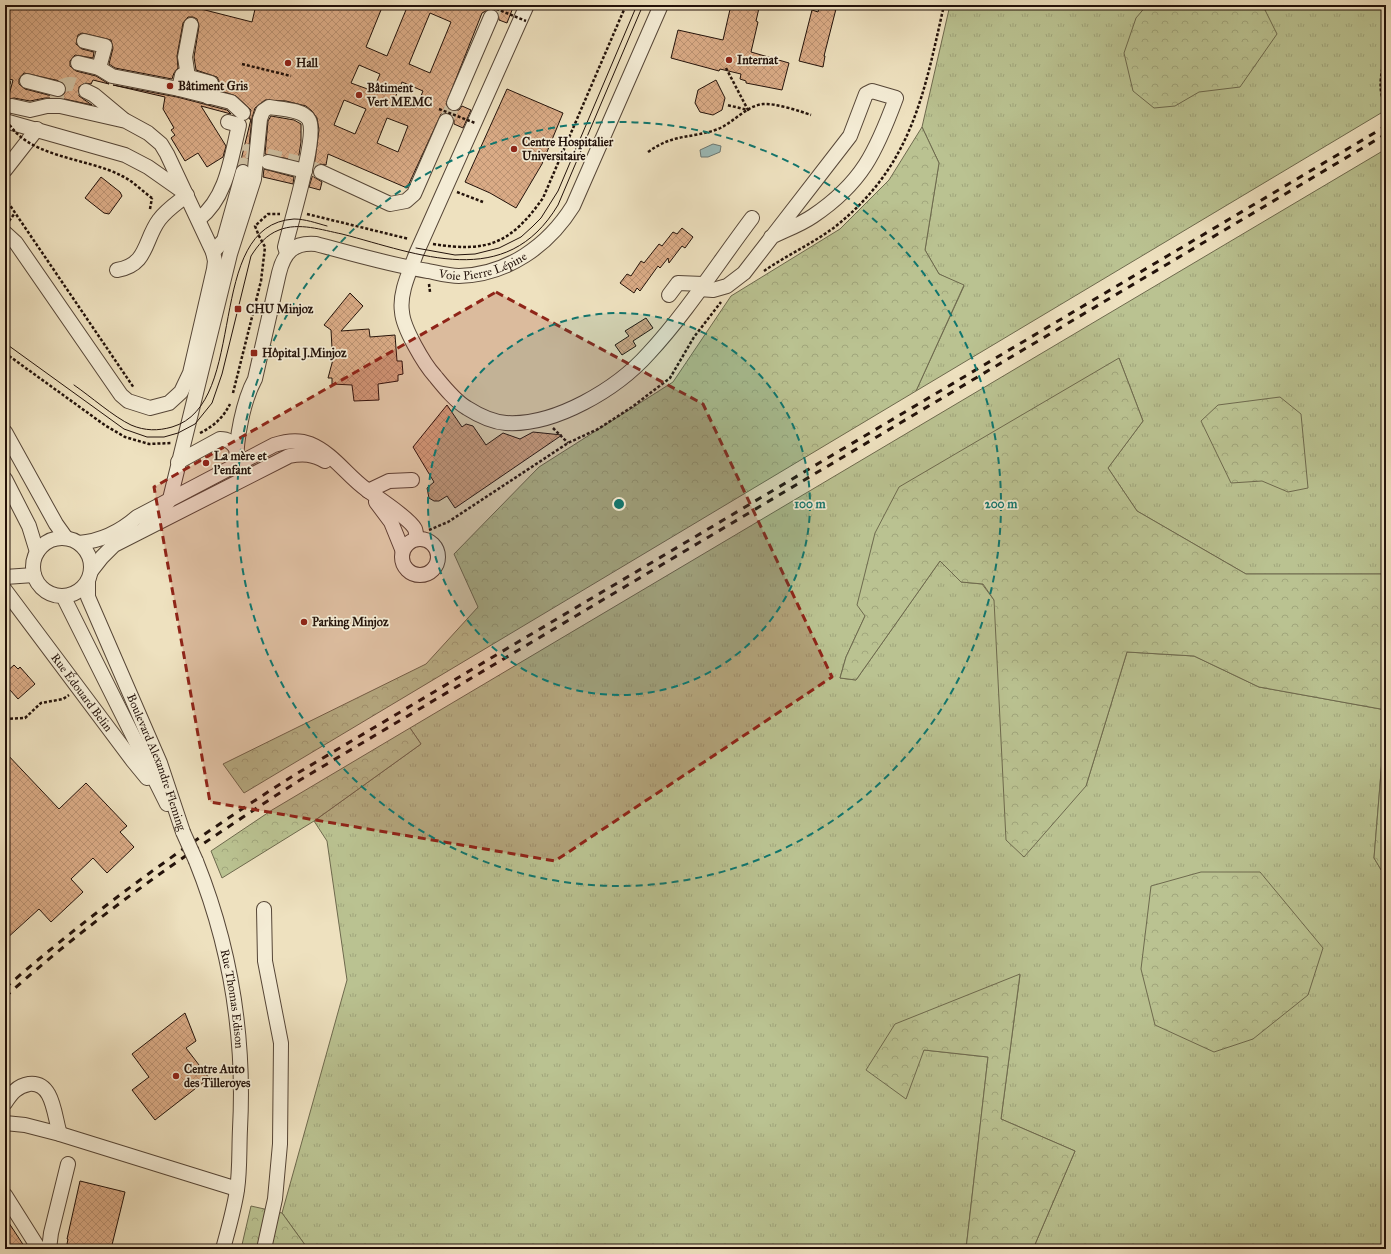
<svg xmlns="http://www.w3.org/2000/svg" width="1391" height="1254" viewBox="0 0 1391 1254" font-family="'IM FELL Great Primer',serif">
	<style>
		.grass { fill: url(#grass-tufts); stroke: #6e6a4e }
		.forest { fill: url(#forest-crowns); stroke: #6e6a4e }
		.water { fill: #9bbcba; stroke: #6b7874 }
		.building { fill: url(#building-cross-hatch); stroke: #23120a; fill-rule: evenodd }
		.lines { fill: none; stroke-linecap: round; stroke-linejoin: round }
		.minor-tunnel { stroke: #d0c2a4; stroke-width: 14; stroke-dasharray: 14 7; stroke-linecap: butt }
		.minor-casing { stroke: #564637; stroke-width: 16 }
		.path { stroke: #23120a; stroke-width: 2.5; stroke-dasharray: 3 2; stroke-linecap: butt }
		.minor { stroke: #f4ecd5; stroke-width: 14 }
		.tram { stroke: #23120a; stroke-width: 1 }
		.rail { stroke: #23120a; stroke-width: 3; stroke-dasharray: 7 7; stroke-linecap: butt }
		.minor-bridge-casing { stroke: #564637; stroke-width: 16; stroke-linecap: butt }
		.path-bridge { stroke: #23120a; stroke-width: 2.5; stroke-dasharray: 3 2; stroke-linecap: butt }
		.minor-bridge { stroke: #f4ecd5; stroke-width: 14 }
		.marked { fill: #8f2418; fill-opacity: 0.2; stroke: #8f2418; stroke-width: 3; stroke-dasharray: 8 5; stroke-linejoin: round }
		.ring { fill: none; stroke: #0f766e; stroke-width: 2; stroke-dasharray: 7 5 }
		.poi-dot { fill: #8f2418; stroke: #f4ecd5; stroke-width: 1.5 }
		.labels { text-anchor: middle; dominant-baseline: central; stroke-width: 3.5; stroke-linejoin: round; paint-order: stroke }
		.poi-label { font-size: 12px; font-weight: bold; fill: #23120a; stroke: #f4ecd5; text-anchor: start }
		.street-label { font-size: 12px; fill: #23120a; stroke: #f4ecd5 }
		.centre { fill: #0f766e; stroke: #f4ecd5; stroke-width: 2 }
		.ring-label { font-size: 12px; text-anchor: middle; font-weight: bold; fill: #0f766e; stroke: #f4ecd5; stroke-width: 3.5; stroke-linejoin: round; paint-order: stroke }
	</style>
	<defs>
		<pattern id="grass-tufts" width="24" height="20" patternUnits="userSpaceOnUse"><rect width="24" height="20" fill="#bac291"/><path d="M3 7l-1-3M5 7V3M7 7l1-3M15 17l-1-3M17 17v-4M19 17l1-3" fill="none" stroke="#a0a67c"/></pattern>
		<pattern id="forest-crowns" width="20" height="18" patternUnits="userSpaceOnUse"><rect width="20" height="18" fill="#bac291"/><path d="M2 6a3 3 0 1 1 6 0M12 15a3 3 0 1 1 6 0" fill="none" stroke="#a0a67c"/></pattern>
		<pattern id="building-cross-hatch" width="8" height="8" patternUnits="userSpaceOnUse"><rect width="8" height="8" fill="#daab86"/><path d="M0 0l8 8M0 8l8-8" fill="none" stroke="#bb9272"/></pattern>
	</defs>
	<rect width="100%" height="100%" fill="#eee1bf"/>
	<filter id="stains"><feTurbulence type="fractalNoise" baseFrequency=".005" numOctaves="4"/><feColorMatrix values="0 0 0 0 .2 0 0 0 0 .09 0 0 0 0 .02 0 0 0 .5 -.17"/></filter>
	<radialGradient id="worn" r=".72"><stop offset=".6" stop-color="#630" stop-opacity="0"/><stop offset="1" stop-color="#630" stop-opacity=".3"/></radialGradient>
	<g class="grass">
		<path d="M950,5H1386V110L916,391L964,286L939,274L925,250L939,163L922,127Z"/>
		<path d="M1386,149V574H1246L1137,511L1108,468L1143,421L1119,358L865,616L846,657L840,678L856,680L940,561L961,582L982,584L994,600L1086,786L1127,652L1194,656L1259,687L1386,710L1374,858L1386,878V1249H1033L1075,1151L1001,1119L1020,975L924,1050L988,1057L966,1249H308L282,1213L347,980L327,841L314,821L421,744L410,728Z"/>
	</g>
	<g class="forest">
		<path d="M1147,5L1263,6L1277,34L1240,87L1199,92L1175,106L1154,108L1133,91L1124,53L1136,18Z"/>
		<path d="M922,127L939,163L925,250L939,274L964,285L916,391L244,793L223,764L426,664L478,607L454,554L539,467L673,382L731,296L840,229L889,180Z"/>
		<path d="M1119,358L1143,421L1108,468L1137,511L1246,574H1386V710L1259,687L1194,656L1127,652L1086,786L1024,857L1006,840L994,600L983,584L961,582L940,561L856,680L840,678L846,657L865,616L857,605L875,533L899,487Z"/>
		<path d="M1280,397L1301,414L1308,488L1288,492L1262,481L1231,483L1201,421L1218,405Z"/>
		<path d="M1386,712V878L1374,858Z"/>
		<path d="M410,728L421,744L314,821L222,878L211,851L272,810Z"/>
		<path d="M1201,872H1260L1323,948L1308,995L1253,1039L1214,1052L1155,1025L1141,969L1151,886Z"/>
		<path d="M1020,974L1001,1119L1075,1151L1033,1249H966L988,1057L924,1050L906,1099L866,1070L895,1024Z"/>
		<path d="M251,1206L282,1213L308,1249H241Z"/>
	</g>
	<path class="water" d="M713,144L721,146L720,152L708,157H701L700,150Z"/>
	<g class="building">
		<path d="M5,5H202L201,9L252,22L256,5H383L366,47L387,56L408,5H514L507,23L499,20L498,12L494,9H490L482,13L446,104L451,111L459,110L462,106L471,110L463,128L454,124V120L450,113L441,114L407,188L328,154L326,165L320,164L314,167L319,130L317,118L312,111L306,106L286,101L265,100L255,108L252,118L247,165L240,164L251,119H249L251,110L236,96L218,90L219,81L217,77L196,70L194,57L199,26L197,19L193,17H188L183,23L177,56L178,68L174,73L172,79L115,68L109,64L113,48L111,40L82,33L78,35L76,44L82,49L94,52L93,58L75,55L70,61V66L76,71L96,76L109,84L93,80L91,84L85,83L79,87V96L92,105L60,98H45L30,101L14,98L8,99L13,80L5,78ZM430,13L451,22L430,73L409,64ZM359,65L380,74L373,91L351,83ZM24,73L60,81L66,86V91L61,97H56L25,89L19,84V79ZM402,82L423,91L416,108L394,100ZM344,100L366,109L355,134L334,125ZM387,118L408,126L398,152L377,143Z"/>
		<path d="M731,5H748L759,8L756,21L758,22L751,52L789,63L782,90L746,83V81L740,79L741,74L720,69L719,71L671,58L678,30L723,40Z"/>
		<path d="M820,5H837L824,56H825L823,67L799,61L812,10L818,12Z"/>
		<path d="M716,80L725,98L722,110L713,115L700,112L695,103L698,90Z"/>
		<path d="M113,85L177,97L227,110L231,114L201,106L226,146L223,157L207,167L198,153L185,161L171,138L175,135L171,130L174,128L163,109L165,97Z"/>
		<path d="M507,89L563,113L542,164L516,208L490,193L465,182Z"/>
		<path d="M271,116L294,120L301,124V142L298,161L265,154L268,121Z"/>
		<path d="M264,169L294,177L293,184L263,177Z"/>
		<path d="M313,174L314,177L322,182L320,190L309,187Z"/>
		<path d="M101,177L120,192L122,196L109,214L104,213L85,198Z"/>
		<path d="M682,228L693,237L685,248L682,246L669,263L668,258L660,268L658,266L640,291L637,288L634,293L620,283L627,274L631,276L641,261L644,263L659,244L662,246L673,232L677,234Z"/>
		<path d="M350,293L363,306L341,331L369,329L370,337L395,335L397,361H402L403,374L398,375V381L378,384L379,400L354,401L352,385L332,384V378H328L335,352L332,348L331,330L324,325Z"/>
		<path d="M646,318L653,328L633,341L636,346L622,355L615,345L629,336L625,331Z"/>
		<path d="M447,405L462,427L466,424L473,426L486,445L503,433L520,439L533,432L562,435L455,508L447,496L439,501H434L429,498L427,488L434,482L413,447Z"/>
		<path d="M14,665L18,669L20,667L35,684L18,699L10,690L5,694V673Z"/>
		<path d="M5,752L59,809L86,783L127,826L120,832L134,847L107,873L93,858L71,879L83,892L51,922L39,909L5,940Z"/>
		<path d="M185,1013L196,1041L186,1048L209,1078L155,1120L132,1090L149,1077L132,1054Z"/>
		<path d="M80,1181L125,1192L111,1249H66L68,1239H67Z"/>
		<path d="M5,1217L26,1249H5Z"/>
	</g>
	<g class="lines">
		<g class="minor-tunnel">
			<path d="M491,17L497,5"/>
			<path d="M60,106C53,96 58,83 72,84C76,84 82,89 86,91"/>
			<path d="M446,121L454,103"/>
			<path d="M243,172L247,151L300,163L321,172"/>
		</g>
		<defs>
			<g id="minor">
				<path d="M527,5L416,254C410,271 399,293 402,312C403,328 424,364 435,376C444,387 455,401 467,408C478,415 493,422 506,423C555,426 617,389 649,353C687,312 718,263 752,218"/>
				<path d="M78,63L99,68L105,46L84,41"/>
				<path d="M99,68L112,76L179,89"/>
				<path d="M188,77L185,57L191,25"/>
				<path d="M27,81L58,89"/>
				<path d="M86,91L94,95L124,120"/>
				<path d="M208,97L211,83L182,75L179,89L231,102L243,113"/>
				<path d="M454,103L491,17"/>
				<path d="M5,121L125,155L148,167L185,193"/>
				<path d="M268,162L305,171"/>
				<path d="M5,170L37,129"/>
				<path d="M321,172L390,204L406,201L414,194L446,121"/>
				<path d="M199,219C227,197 231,158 239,125L228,122"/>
				<path d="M5,233L16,243L121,395L128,401L150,408L169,403L181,392L190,373L214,269L215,261L213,252L167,154L161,144L148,133L126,121L60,106H47L30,110L12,106"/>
				<path d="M213,252L224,240L243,172"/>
				<path d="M117,270C148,265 144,240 159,220C166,210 177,203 187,195"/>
				<path d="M699,289L713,290L727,286L744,273L850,136L866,94L872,91L896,98C876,152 862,183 813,216C800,225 785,230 771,237"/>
				<path d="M669,295L678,283L703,284"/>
				<path d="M5,432L56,524L66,538"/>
				<path d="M178,462L220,439C228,439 231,442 236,448"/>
				<path id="s1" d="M236,465C236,439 243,401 255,379L279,273C284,253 293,242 316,244C353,254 390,265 428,271C438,273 449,276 459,276C507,275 548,246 573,206L661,5"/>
				<path d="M5,479L29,526L37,552"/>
				<path d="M368,491L389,481L412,480"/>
				<path d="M376,502L391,522L402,549"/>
				<path d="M144,529L162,511L170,499L230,254L254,179L260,119L263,111L269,107C280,109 303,109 309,120C318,136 290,225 285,247L287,253"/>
				<circle cx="62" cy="567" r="29"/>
				<circle cx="420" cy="557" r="18"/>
				<path d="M79,543C101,541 121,531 137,517L274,445C286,441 298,439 310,444C334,454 347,476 367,490C378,498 410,519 415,529C416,531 416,536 417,538"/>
				<path d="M91,571L102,557L114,545L289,456C303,453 313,454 325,461"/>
				<path d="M5,577L34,575"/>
				<path id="s2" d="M88,581V597L160,763L183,832"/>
				<path id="s3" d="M5,590L133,761L147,778"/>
				<path d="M63,596L167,804"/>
				<path id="s4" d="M196,861C231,948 245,1036 240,1129C239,1149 240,1170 237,1190C234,1210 228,1230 223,1249"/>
				<path d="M264,909L265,961L281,1043L280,1144L275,1199L264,1249"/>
				<path d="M5,1103C11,1094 17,1086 29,1084C54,1081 54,1117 60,1134"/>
				<path d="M5,1123L25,1125L60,1134L237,1189"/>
				<path d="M5,1195L39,1249"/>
				<path d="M49,1249L51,1233L68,1164"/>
			</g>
		</defs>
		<use href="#minor" class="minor-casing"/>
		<g class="path">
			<path d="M1386,54C1381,71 1377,91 1386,107"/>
			<path d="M242,64L291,76"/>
			<path d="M726,68L748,110L727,105"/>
			<path d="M8,94L10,80"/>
			<path d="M648,152C674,133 691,139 718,129C733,123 746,106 763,104C775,103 800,111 811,115"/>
			<path d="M457,192L483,202"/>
			<path d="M5,198L134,388"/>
			<path d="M150,209L152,198"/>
			<path d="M307,214L409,239"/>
			<path d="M9,221L15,213"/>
			<path d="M433,244C489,253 511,243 543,198L626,5"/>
			<path d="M764,271C787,255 814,243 836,226C912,165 924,94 944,5"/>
			<path d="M429,284L430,292"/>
			<path d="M5,353L106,426L125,437L149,444L171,443"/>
			<path d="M233,393L261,281L265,247L259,236L255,226L268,214H280"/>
			<path d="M553,428L568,443"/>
			<path d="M200,433C214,426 223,418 230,404"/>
			<path d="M429,530L448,522L568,443L598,429L632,407L670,378L694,337L721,302"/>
			<path d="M5,719L25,718L41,703L63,699L69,695"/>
		</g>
		<use href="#minor" class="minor"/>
		<g class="tram">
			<path d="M416,248L455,255L475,254L499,248L521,237L532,227L541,218L558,191L637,5"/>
			<path d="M5,343L124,429L147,437H164L178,433L195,424L212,403L222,374L251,256C258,245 266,235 279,230C299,222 322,230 342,234C419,254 506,292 558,205L643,5"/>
			<path d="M74,385C90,396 114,417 131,425C145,431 158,431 172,427C251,404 202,225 294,219C305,219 316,223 327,226"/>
		</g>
		<g class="rail">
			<path d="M5,988C98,907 192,840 296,774L1386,126"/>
			<path d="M5,997C96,915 197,846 300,780L1386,134"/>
		</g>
		<defs>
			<path id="minor-bridge" d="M183,832L196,861"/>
		</defs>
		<use href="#minor-bridge" class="minor-bridge-casing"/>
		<g class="path-bridge">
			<path d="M487,5L526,21"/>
			<path d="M439,109L475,123"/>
			<path d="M5,116C22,158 87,157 122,176C133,181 142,191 152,198"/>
		</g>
		<use href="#minor-bridge" class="minor-bridge"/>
	</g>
	<path class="marked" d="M496,292L703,404L832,677L555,861L210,802L154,487Z"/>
	<circle cx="619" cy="504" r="191" fill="#0f766e" fill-opacity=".12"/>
	<g class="ring">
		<circle cx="619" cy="504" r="191"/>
		<circle cx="619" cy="504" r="382"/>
	</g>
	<g class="poi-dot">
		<circle cx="729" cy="60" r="4"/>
		<circle cx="288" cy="63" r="4"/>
		<circle cx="170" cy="86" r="4"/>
		<circle cx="359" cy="95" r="4"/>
		<circle cx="514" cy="149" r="4"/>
		<rect x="234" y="305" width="8" height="8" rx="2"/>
		<rect x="250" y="349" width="8" height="8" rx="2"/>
		<circle cx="206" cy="463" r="4"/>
		<circle cx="304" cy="622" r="4"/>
		<circle cx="176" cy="1076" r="4"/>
	</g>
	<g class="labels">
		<g class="poi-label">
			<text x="737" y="60">Internat</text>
			<text x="296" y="63">Hall</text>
			<text x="178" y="86">Bâtiment Gris</text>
			<text x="367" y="88">Bâtiment<tspan x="367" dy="14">Vert MEMC</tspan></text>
			<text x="522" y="142">Centre Hospitalier<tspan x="522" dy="14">Universitaire</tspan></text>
			<text x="246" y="309">CHU Minjoz</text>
			<text x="262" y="353">Hôpital J.Minjoz</text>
			<text x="214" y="456">La mère et<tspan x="214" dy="14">l'enfant</tspan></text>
			<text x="312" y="622">Parking Minjoz</text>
			<text x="184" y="1069">Centre Auto<tspan x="184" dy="14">des Tilleroyes</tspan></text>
		</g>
		<g class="street-label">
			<text stroke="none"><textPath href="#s1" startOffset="422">Voie Pierre Lépine</textPath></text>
			<text stroke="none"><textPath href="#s3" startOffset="128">Rue Édouard Belin</textPath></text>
			<text stroke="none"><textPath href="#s2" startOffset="195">Boulevard Alexandre Fleming</textPath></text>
			<text stroke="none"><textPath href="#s4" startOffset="143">Rue Thomas Edison</textPath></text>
		</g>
	</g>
	<circle cx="619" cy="504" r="6" class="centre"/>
	<g class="ring-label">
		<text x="810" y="508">100 m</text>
		<text x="1001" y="508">200 m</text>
	</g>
	<rect width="1391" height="1254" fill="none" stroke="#eee1bf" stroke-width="20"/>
	<rect x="6" y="6" width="1379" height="1242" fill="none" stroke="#23120a" stroke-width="2"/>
	<rect x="10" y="10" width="1371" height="1234" fill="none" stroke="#23120a"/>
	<rect width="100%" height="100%" filter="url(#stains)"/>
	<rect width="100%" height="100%" fill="url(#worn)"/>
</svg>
